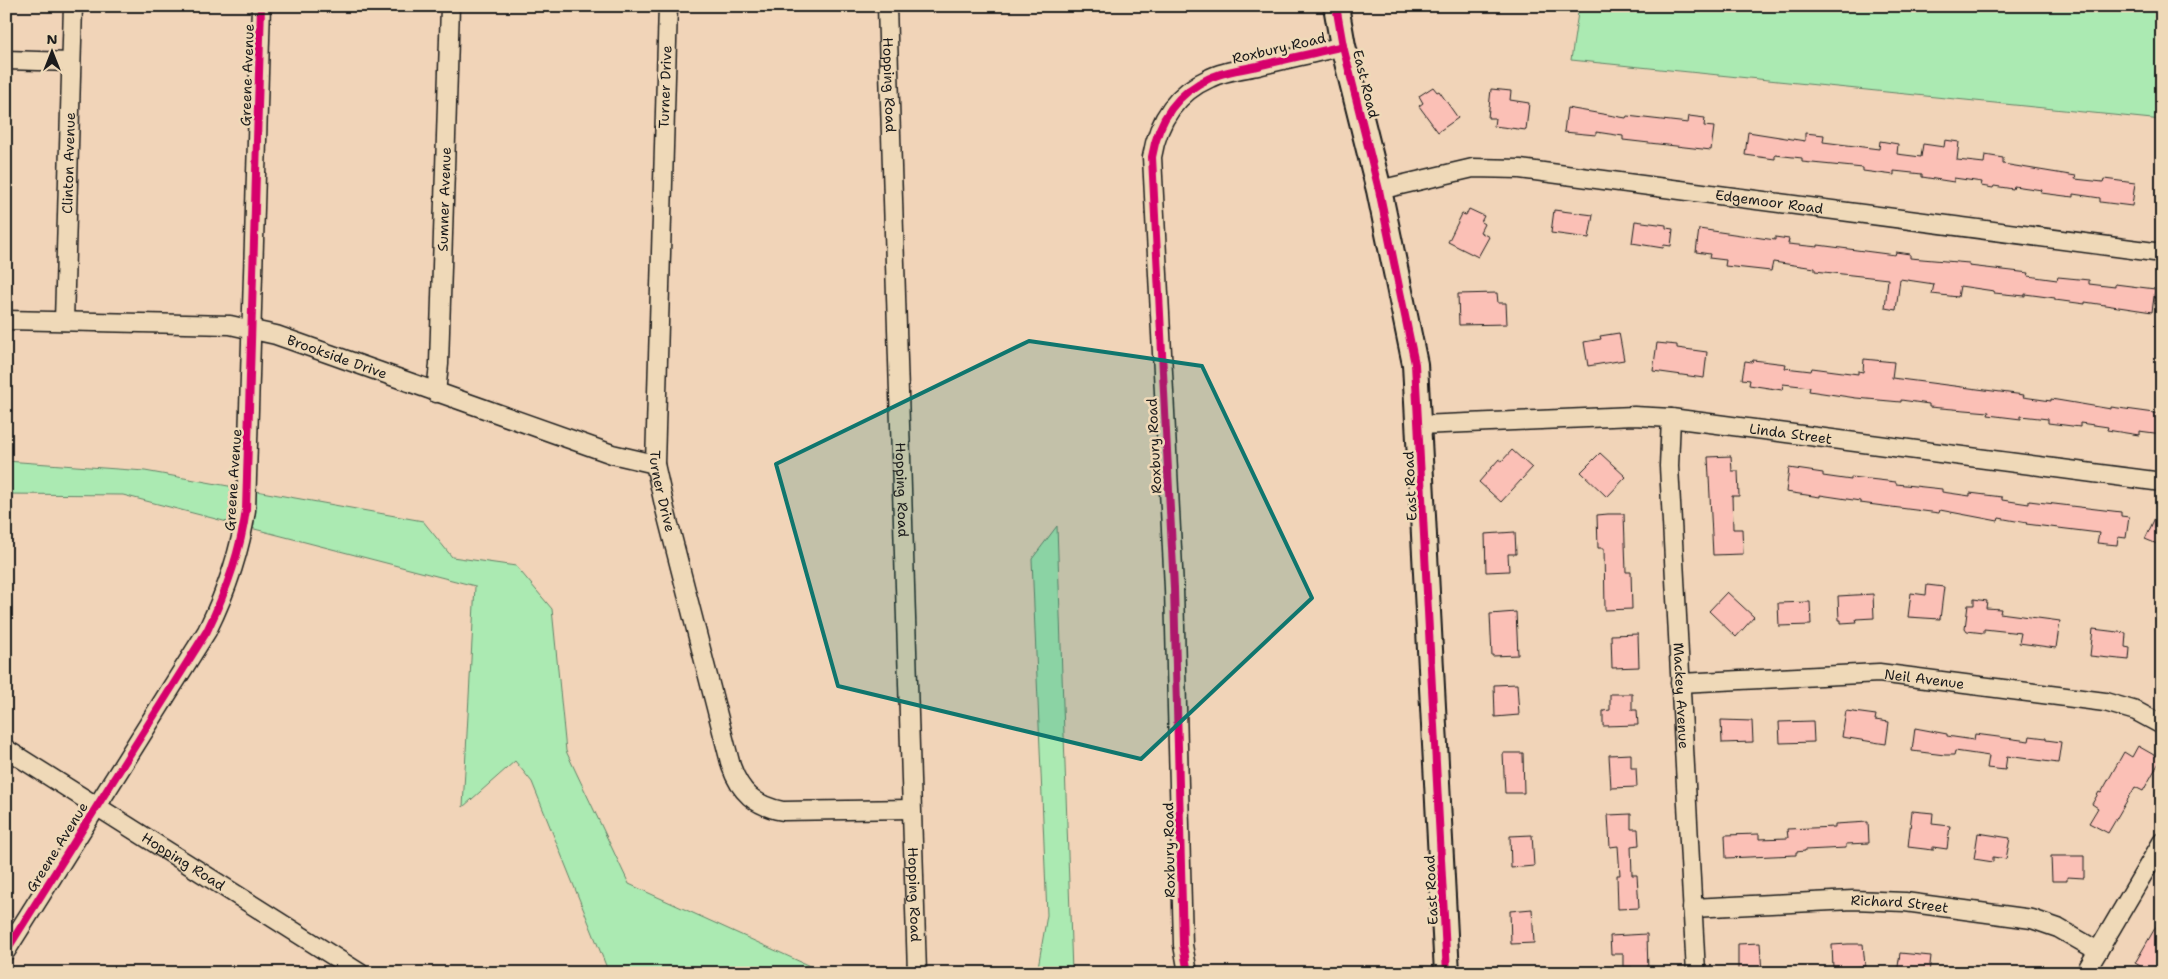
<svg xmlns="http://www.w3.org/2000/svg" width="2168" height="979" viewBox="0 0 2168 979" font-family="'Shantell Sans',sans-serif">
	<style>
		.green { fill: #abeab2; stroke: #648367 }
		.building { fill: #fbc0b6; stroke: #1c1c1c }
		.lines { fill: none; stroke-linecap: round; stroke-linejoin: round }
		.street-casing { stroke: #1c1c1c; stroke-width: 21 }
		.secondary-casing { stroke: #1c1c1c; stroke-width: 28 }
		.street { stroke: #efd9b8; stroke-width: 18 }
		.secondary { stroke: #efd9b8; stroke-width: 24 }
		.cycleway-casing { stroke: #efd9b8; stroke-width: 11 }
		.cycleway { stroke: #d6006c; stroke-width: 8 }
		.marked { fill: #0f766e; fill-opacity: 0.2; stroke: #0f766e; stroke-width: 4; stroke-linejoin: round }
		.labels { text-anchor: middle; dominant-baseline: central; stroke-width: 5; stroke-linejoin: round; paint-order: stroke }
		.street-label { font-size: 14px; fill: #1c1c1c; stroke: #efd9b8 }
	</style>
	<rect width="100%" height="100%" fill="#f1d4b8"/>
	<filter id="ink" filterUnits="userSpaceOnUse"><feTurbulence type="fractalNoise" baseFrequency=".02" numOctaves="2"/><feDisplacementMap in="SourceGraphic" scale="10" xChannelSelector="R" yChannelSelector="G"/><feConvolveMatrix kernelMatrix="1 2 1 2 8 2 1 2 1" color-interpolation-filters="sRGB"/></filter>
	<g filter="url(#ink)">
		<g class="green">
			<path d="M1579,6H2162V120L1571,60Z"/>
			<path d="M6,461L145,471L423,521L452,557L516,566L552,609L566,751L629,884L825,973H609L532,782L515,761L463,807L475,586L123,495L6,494Z"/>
			<path d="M1057,526L1072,973H1037L1047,915L1032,559Z"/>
		</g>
		<g class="building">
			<path d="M1433,87L1437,92L1439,91L1458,118L1438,132L1419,106L1423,103L1419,96Z"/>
			<path d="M1491,89L1511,91L1510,100L1529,103L1526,130L1494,126L1495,118H1488Z"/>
			<path d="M1567,108L1626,118L1627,116L1688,123L1689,116L1705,118L1704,126L1714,127L1711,150L1623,140V136L1596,132V135L1564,132Z"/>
			<path d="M1748,132L1805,141V133L1824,135L1823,142L1879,149L1880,141L1898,144L1897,154L1921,157L1923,144L1944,147L1945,140L1959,142L1957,160L1984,163L1985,155L2003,158V164L2076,176L2075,179L2103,182L2104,179L2135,183L2132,206L2100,202V198L2073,194V197L2041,193L2042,190L2014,186L2013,189L1994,186L1993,188L1981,186L1982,182L1954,178V182L1922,177V174L1894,171V175L1863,171V168L1802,162V158L1775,155V159L1745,155Z"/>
			<path d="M1469,209L1484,216L1481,222L1484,224L1480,232L1489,237L1478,257L1448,242L1462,214L1466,215Z"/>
			<path d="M1554,210L1593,215L1589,238L1551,233Z"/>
			<path d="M1635,221L1666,225V228L1673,229L1671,246L1664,245L1663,248L1632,243Z"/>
			<path d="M1699,229L1775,240V237L1789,239L1788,244L1818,247V245L1895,255L1896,252L1910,254V258L1969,263V266L2029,273L2028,276L2057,280L2058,277L2089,280V284L2115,287V284L2155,289L2152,312L2085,302V304L2055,300V298L2025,294V296L1994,293V291L1960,286L1958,297L1932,294L1934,284L1900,279L1896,310L1885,308L1888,279L1815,271V268L1773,262L1771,271L1725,266L1726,260L1709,258L1710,254L1696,252Z"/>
			<path d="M1497,293L1498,303H1506L1507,324L1459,325L1458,294Z"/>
			<path d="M1619,333L1624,360L1588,366L1584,342L1601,339L1600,336Z"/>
			<path d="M1657,343L1677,345V348L1707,352L1704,378L1653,371Z"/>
			<path d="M1864,359L1894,362L1892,378L2024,395L2023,397L2051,401V399L2111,409V407L2162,414V434L2139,431V435L2107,430L2108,427L2080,423V427L2048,423V419L2021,416V419L1988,415L1989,412L1929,407V404L1901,400V402L1856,398L1809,391L1810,387L1783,384L1782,390L1749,385L1750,380L1742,379L1745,361L1752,362L1753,360L1786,364L1785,368L1811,371L1812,368L1858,374V371L1863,372Z"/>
			<path d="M1512,450L1532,468L1501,502L1479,482L1499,459L1502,461Z"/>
			<path d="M1600,453L1626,477L1607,497L1581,472Z"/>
			<path d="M1731,456L1732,471H1738L1739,496H1732L1733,529H1742L1743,554L1713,555L1708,457Z"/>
			<path d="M1789,468L1823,473V476L1851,480V477L1896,482V484L1942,489V492L1970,496V493L2002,497V500L2029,504V501L2121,512V516L2129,517L2126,538L2118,537L2117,545L2097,543L2099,533L2026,524L2027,523L1999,518L1998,521L1940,510L1939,513L1860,503V501L1820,495V497L1786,492Z"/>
			<path d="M2162,503V546L2145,539Z"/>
			<path d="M1608,514H1624L1626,572H1631L1632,609L1605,610L1604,548H1598L1597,515Z"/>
			<path d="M1515,532L1516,554H1508L1509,571L1486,572L1485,534Z"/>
			<path d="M1927,585L1944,587L1940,619L1908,617L1911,593L1926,595Z"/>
			<path d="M1727,592L1754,617L1736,637L1709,611Z"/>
			<path d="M1873,594L1874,618L1856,619L1857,622L1841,623V620H1839L1838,596Z"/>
			<path d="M1974,599L1987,601L1986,608L2001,609L2000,613L2060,621L2056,648L2019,643L2021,633L1984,629V633L1967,631L1965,628L1968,605H1974Z"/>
			<path d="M1810,602L1811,625L1779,626L1778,603Z"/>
			<path d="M1516,612L1518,655L1492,656L1490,614Z"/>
			<path d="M2093,629L2126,633L2125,647L2130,648L2129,660L2090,656Z"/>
			<path d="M1638,634L1639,667L1612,668L1611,635Z"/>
			<path d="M1517,684L1519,715L1495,717L1494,685Z"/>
			<path d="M1610,694H1632V710H1637L1638,725L1603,726V711L1610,710Z"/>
			<path d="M1846,711L1876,715L1875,720L1889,722L1886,744L1842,737Z"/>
			<path d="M1721,720L1752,721L1753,742L1722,743Z"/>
			<path d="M1813,721L1814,742L1780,743L1779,722Z"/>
			<path d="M1915,728L1947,734V736L1974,740L1975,734L2029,741L2030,736L2046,738V740L2061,742L2058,763L2007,756L2005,770L1987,768L1989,756L1955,751L1954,755H1945L1912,751Z"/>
			<path d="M2138,746L2161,759L2143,791L2135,787L2108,833L2089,823L2098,808L2092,804L2099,792L2101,793L2124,752L2132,757Z"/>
			<path d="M1503,753H1523L1524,793H1505Z"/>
			<path d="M1631,754V768H1636L1637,787L1611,788L1609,755Z"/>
			<path d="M1912,811L1933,813L1932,824L1950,826L1947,849L1933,847V850L1908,847Z"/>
			<path d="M1631,814V829H1638L1639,845L1631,846L1632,875H1637L1639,908L1618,909L1617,875H1620L1618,846L1610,847L1608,815Z"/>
			<path d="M1868,822L1869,843L1846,844V848L1805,850V851L1796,852V855L1726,858L1725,835L1759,834V839L1788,838L1787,829L1835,827V824Z"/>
			<path d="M1978,833L2010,838L2006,859L1993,857V862L1974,859Z"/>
			<path d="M1532,835L1534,866L1511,868L1510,836Z"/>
			<path d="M2051,856H2084V878L2067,877V881H2052Z"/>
			<path d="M1532,909L1534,943L1511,944L1510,911Z"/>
			<path d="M2162,916V973H2152L2135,963Z"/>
			<path d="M1647,934L1648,973H1632V967H1623V954H1611L1610,936Z"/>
			<path d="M1760,943L1762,973H1738V944Z"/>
			<path d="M1848,944H1863L1865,966L1833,968L1832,945Z"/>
			<path d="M1900,953L1931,956L1929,973H1897Z"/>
		</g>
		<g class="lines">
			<defs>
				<g id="street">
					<path id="s1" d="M668,6L655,464L665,509L731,766C740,792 755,806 783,811L911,809"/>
					<path id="s2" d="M887,6L917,973"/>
					<path d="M6,60L71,62"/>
					<path id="s3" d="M1379,190L1473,168L1520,169L2162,253"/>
					<path id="s4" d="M6,320L230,325L276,335L612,454L655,464"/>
					<path id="s5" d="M64,321L73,6"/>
					<path id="s6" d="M436,393L439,364L450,6"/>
					<path id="s7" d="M1671,418L1669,466L1696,973"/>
					<path id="s8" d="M1420,425L1634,416L1671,418L2162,482"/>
					<path id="s9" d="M1680,683L1879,673L2105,702L2136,711L2162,725"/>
					<path id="s10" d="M6,749L360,973"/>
					<path id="s11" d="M1692,908L1853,900L1905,902L2032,919L2058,928L2098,951"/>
					<path d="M6,951L207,631C226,592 240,554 246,510L261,6"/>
					<path d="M1188,973L1183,945L1174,588L1152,157C1158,121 1176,93 1210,78C1224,71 1243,69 1258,66C1286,59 1315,53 1343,46"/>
					<path d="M2085,973L2162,842"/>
				</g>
				<path id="secondary" d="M1336,6L1343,46L1379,190L1415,364L1447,973"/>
			</defs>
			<use href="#street" class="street-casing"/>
			<use href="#secondary" class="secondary-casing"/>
			<use href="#street" class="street"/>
			<use href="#secondary" class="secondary"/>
			<defs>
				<g id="cycleway">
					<path d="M1336,6L1343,46L1379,190L1415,364L1447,973"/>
					<path d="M6,951L207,631C226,592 240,554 246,510L261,6"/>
					<path d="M1188,973L1183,945L1174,588L1152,157C1158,121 1176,93 1210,78C1224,71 1243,69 1258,66C1286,59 1315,53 1343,46"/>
				</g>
			</defs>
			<use href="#cycleway" class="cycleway-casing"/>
			<use href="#cycleway" class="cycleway"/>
		</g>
	</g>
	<path class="marked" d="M1029,341L1202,366L1312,598L1141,759L838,686L776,464Z"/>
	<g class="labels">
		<g class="street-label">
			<text transform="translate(1279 48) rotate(-13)">Roxbury Road</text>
			<text transform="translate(247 75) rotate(-88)">Greene Avenue</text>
			<text transform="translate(1366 84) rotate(76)">East Road</text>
			<text stroke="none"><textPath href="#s2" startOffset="79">Hopping Road</textPath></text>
			<text transform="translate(665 87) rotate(-88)">Turner Drive</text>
			<text stroke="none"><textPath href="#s5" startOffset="158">Clinton Avenue</textPath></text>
			<text stroke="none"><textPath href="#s6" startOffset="194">Sumner Avenue</textPath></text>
			<text stroke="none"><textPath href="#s3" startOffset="395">Edgemoor Road</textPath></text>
			<text stroke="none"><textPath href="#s4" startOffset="336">Brookside Drive</textPath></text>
			<text stroke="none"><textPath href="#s8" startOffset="372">Linda Street</textPath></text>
			<text transform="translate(1154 446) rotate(-93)">Roxbury Road</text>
			<text transform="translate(233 480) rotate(-86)">Greene Avenue</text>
			<text transform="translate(1410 486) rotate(-93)">East Road</text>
			<text stroke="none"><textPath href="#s2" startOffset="484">Hopping Road</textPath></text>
			<text stroke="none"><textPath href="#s1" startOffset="486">Turner Drive</textPath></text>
			<text stroke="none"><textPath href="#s9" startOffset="245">Neil Avenue</textPath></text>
			<text stroke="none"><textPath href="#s7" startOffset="278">Mackey Avenue</textPath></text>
			<text transform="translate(57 847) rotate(-58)">Greene Avenue</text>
			<text transform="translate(1169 850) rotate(-91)">Roxbury Road</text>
			<text stroke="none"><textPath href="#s10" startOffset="210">Hopping Road</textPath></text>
			<text transform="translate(1431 890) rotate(-93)">East Road</text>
			<text stroke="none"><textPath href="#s2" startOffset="889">Hopping Road</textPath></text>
			<text stroke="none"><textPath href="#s11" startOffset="208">Richard Street</textPath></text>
		</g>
	</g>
	<rect width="2168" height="979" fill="none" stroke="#efd9b8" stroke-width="25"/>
	<rect x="12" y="12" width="2143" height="954" fill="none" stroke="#1c1c1c" stroke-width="2" filter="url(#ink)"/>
	<g transform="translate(52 52)" stroke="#efd9b8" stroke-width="4" paint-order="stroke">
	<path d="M0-4L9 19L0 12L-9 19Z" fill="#1c1c1c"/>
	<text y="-8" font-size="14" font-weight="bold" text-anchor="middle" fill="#1c1c1c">N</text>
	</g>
</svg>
